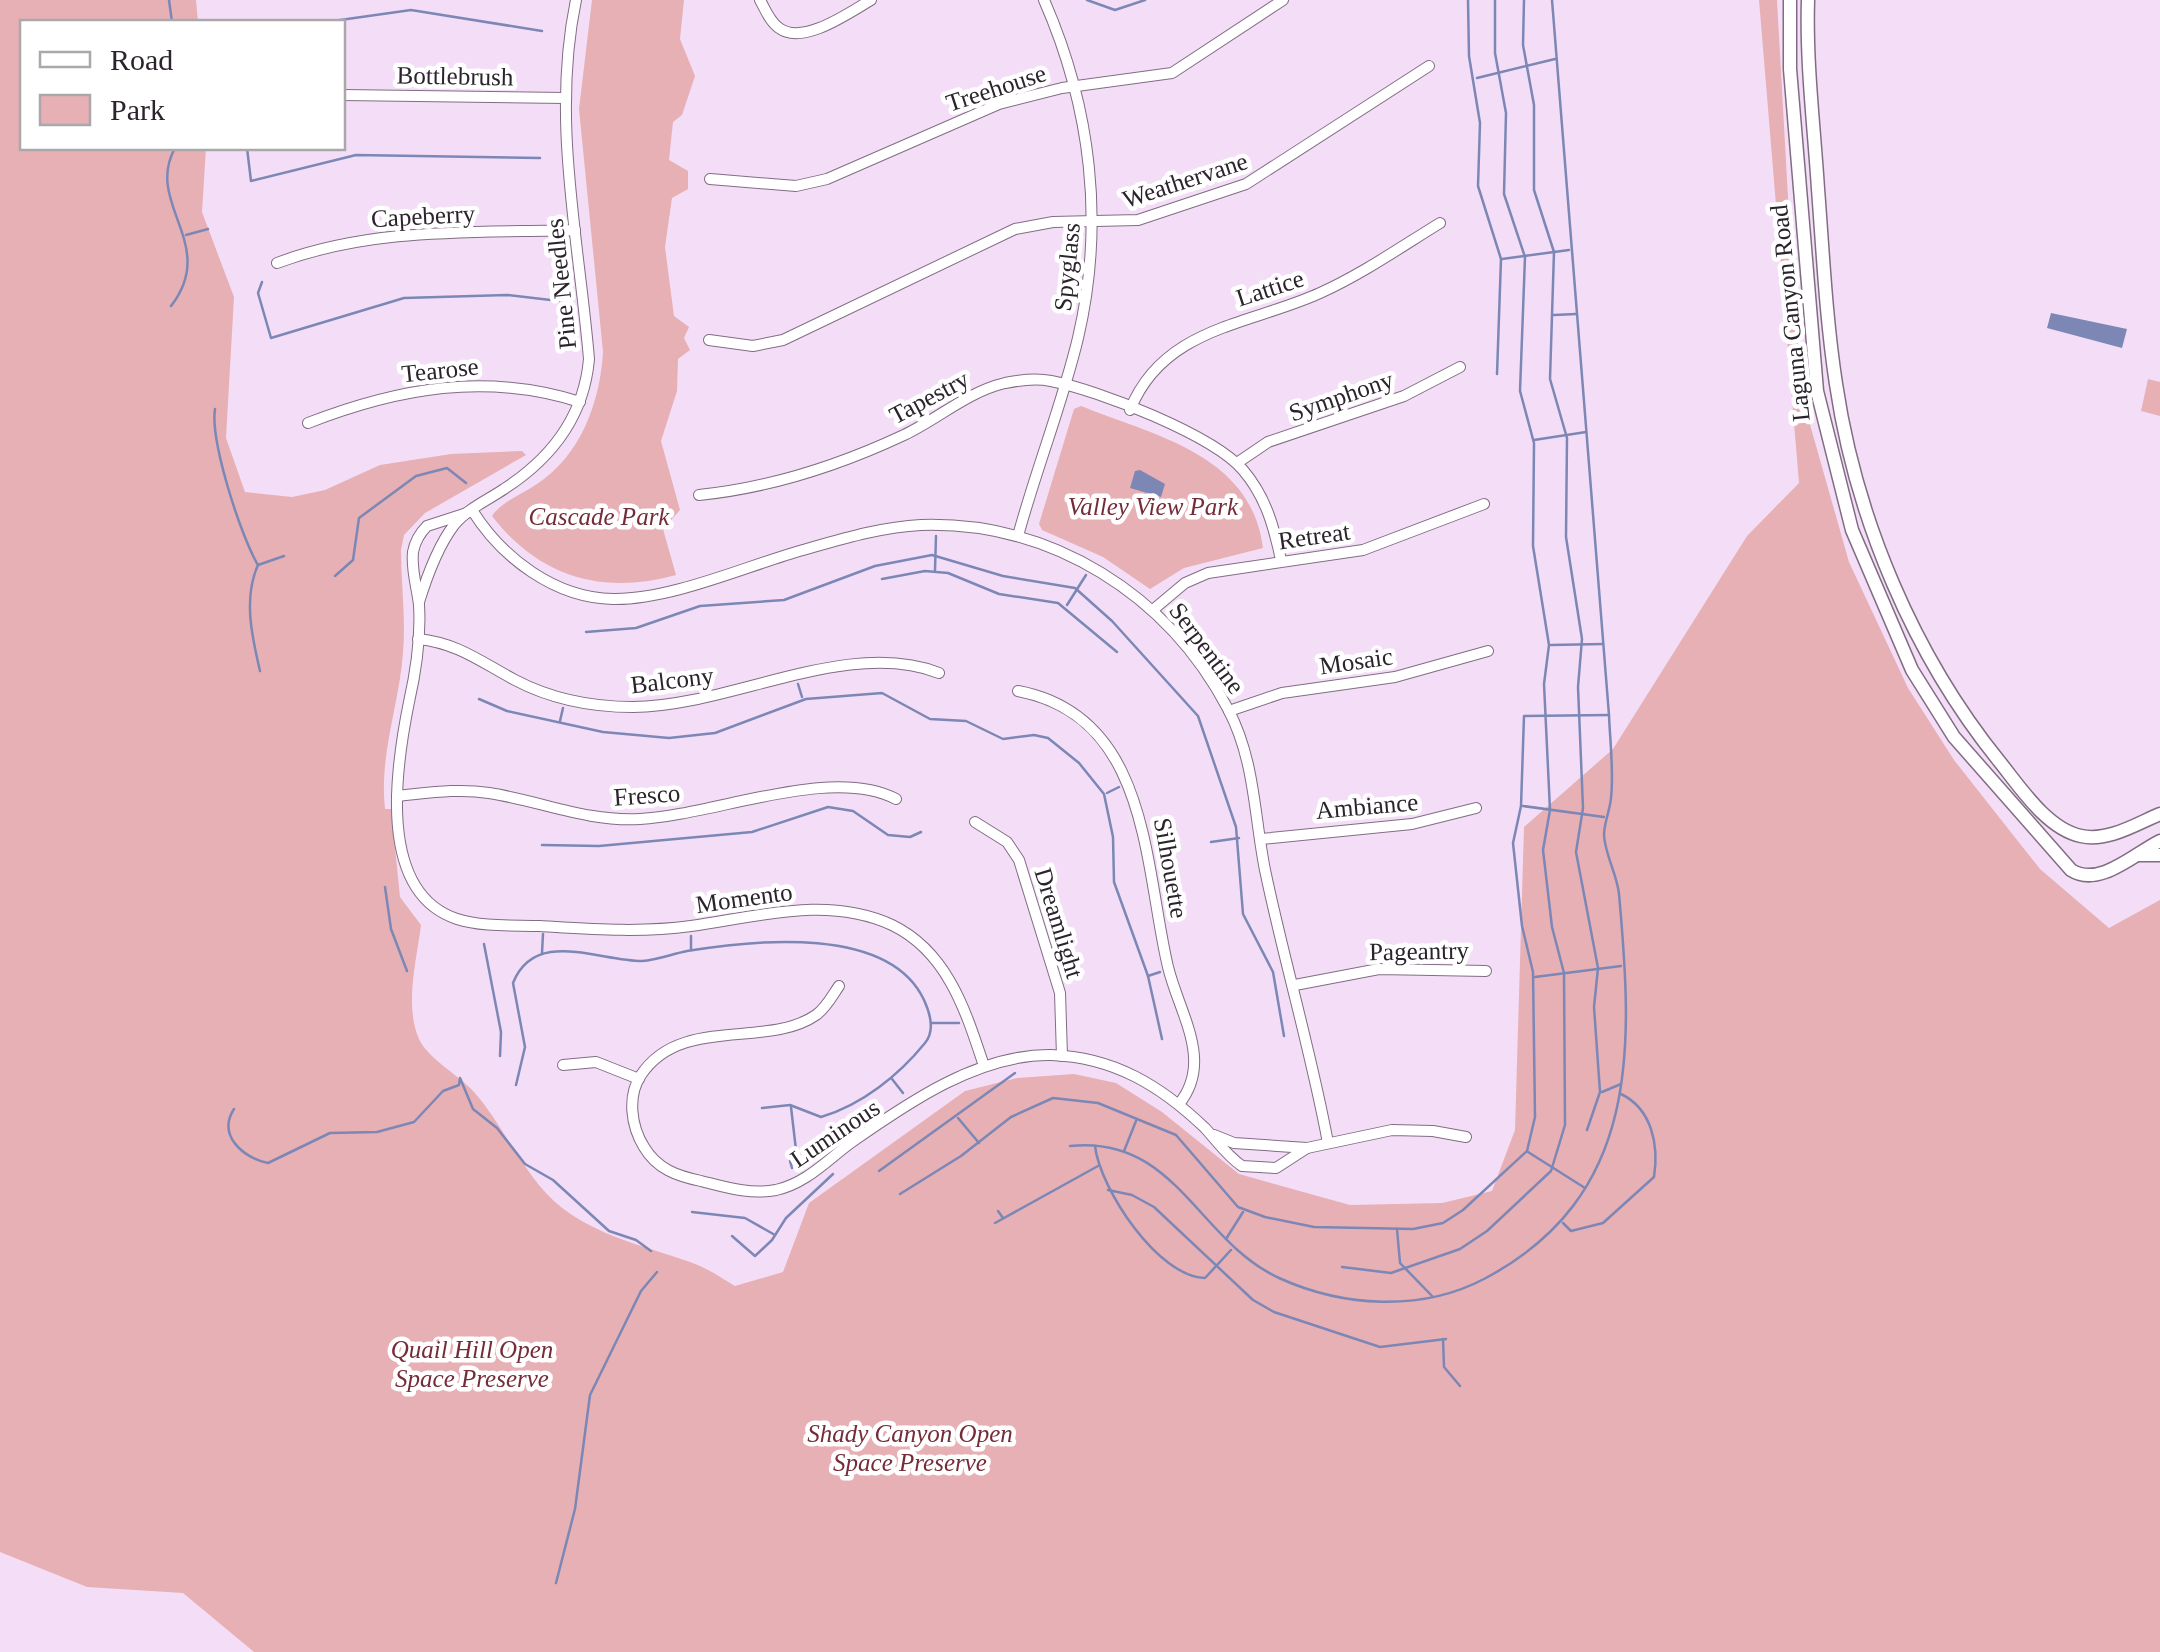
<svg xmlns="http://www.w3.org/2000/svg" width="2160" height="1652" viewBox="0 0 2160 1652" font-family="'Times New Roman',serif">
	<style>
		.green { fill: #e7b0b5 }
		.water { fill: #7c87b6 }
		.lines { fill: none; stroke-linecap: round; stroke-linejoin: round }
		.stream { stroke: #7c87b6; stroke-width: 2.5 }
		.minor-casing { stroke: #816d83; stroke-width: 12 }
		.major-casing { stroke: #816d83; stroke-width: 15 }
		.minor { stroke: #fff; stroke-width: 10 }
		.major { stroke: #fff; stroke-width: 12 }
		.labels { text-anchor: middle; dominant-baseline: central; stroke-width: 9; stroke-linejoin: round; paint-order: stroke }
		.street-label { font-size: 25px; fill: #2c242d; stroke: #fff }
		.park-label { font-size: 25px; font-style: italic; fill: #752c39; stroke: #fff }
	</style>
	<rect width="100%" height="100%" fill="#f4def7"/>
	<g class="green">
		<path d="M0,0H196L198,22H22V148H206L202,212L234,297L226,438L245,492L292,497L325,490L380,465L451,454L522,451L526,455L425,513L404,535L401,550C401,584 406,618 403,653C399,706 379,755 385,809H391L400,897L421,925C417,959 404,1005 419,1039C428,1059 459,1075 474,1092C503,1124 526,1180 561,1207C598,1236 644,1246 687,1261C704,1266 720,1277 735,1286L783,1272L809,1203L965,1091L1017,1078L1074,1074L1116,1083L1162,1112L1239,1174L1350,1205L1442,1203L1492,1191L1515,1130L1524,827L1613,749L1747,536L1799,483L1759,0H1777L1795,323L1807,414L1849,562L1908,688L1954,760L2040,869L2109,928L2160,900V1652H254L183,1593L87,1587L0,1552Z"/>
		<path d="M592,0H684L680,39L695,76L682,115L673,122L669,160L688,171V189L672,198L665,247L674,316L689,327L684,338L690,350L678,359L677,391L661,441L680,510L663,529L676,575C604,595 540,578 492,516C501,502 523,494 537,484C581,455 600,402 603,352L579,109Z"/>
		<path d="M2148,379L2160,382V416L2141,411Z"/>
		<path d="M1081,406C1155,436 1251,454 1263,548L1184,568L1150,589L1103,557L1042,530L1039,524L1074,409Z"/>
	</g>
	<g class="water">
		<path d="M2051,313L2127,329L2122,348L2047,328Z"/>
		<path d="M1140,470L1165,484L1161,497L1130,488L1135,471Z"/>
	</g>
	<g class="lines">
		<g class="stream">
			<path d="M169,0L172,22"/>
			<path d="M1087,0L1115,10L1145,0"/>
			<path d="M1468,0L1469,56L1480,123L1478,186L1501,259L1497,374"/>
			<path d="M1524,0L1523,45L1534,105V190L1554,252L1550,379L1567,438L1566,537L1582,639L1578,687L1583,808L1576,852L1598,968L1594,1007L1600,1092L1587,1130"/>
			<path d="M278,22H314"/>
			<path d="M326,22L411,10L542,31"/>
			<path d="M1477,78L1555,59"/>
			<path d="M247,148L251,181L356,155L540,158"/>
			<path d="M186,235L208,229"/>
			<path d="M1502,259L1569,250"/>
			<path d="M262,282L258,293L271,338L404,298L507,295L559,301"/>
			<path d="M171,306C219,244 144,204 175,148"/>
			<path d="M1554,315L1576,314"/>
			<path d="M215,409C210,441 241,537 258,565"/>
			<path d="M1534,440L1586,432"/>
			<path d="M935,570L936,536"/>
			<path d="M335,576L353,560L359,518L416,476L447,468L466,483"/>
			<path d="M882,579L925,571L948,573L999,594L1058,603L1117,652"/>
			<path d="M1067,605L1086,575"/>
			<path d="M586,632L636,628L700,606L784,600L875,566L932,555L1003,576L1075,588L1112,621L1198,716L1236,827L1243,914L1273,972L1284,1036"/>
			<path d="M1551,645L1603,644"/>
			<path d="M260,671C252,637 243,598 258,565L284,556"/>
			<path d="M798,684L802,697"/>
			<path d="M479,699L507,711L603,732L669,738L715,733L806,699L882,693L930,719L966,721L1003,739L1034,735L1048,738L1079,763L1104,794L1113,837L1114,882L1148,976L1162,1039"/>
			<path d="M560,721L563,708"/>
			<path d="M1107,793L1119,787"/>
			<path d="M1523,806L1604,817"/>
			<path d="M1211,842L1239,838"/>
			<path d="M542,845L599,846L752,832L828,807L853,811L888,835L910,837L921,832"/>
			<path d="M385,887L391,929L407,971"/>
			<path d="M691,936V949"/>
			<path d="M484,944L501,1032L500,1056"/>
			<path d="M542,953L543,934"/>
			<path d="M1148,976L1160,972"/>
			<path d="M1535,977L1621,966"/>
			<path d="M931,1023H959"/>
			<path d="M892,1079L903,1093"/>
			<path d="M516,1085L525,1047L513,983C535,928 598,961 642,961C657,960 672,954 687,951C754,940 889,925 924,1000C930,1013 935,1031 925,1043C899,1075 862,1105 821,1117L790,1105L762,1108"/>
			<path d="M1602,1092L1621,1084"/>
			<path d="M791,1107L796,1150L790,1161L792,1168"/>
			<path d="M234,1109C217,1135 243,1158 268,1163L330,1133L377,1132L414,1122L443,1091L459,1085L460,1078L473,1109L497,1128L525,1164L553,1180L609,1231L636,1240L651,1251"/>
			<path d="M958,1118L979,1143"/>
			<path d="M1070,1146C1176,1135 1197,1240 1279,1278C1343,1307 1421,1312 1484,1279C1641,1196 1633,1049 1619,894C1617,874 1605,855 1604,835C1604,823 1610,810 1611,798C1614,771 1610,742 1609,715L1552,0"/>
			<path d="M1095,1146C1100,1189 1158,1277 1205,1278L1231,1250"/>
			<path d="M1124,1151L1136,1121"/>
			<path d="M1528,1152L1585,1188"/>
			<path d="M879,1171L1015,1073"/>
			<path d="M1108,1190L1132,1195L1154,1207L1253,1300L1274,1312L1380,1347L1446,1339"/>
			<path d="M900,1194L961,1156L1011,1117L1053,1098L1098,1103L1176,1135L1238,1207L1265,1217L1314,1227L1413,1229L1443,1223L1463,1210L1527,1151L1535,1117L1533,972L1522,926L1513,843L1521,806L1524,716L1609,715"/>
			<path d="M998,1211L1003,1218"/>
			<path d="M692,1212L745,1218L775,1235"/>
			<path d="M995,1223L1098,1166"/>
			<path d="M1563,1223L1571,1231L1603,1223L1654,1177C1659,1145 1652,1109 1621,1094"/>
			<path d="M1397,1229L1400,1263L1433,1297"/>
			<path d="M732,1236L755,1256L772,1240L786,1218L833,1174"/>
			<path d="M1226,1239L1243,1212"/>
			<path d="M1342,1267L1391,1273L1460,1249L1487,1231L1551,1171L1565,1125L1564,973L1552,927L1543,850L1550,810L1544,684L1549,645L1533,546L1534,443L1520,391L1525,257L1504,194L1506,113L1495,53V0"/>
			<path d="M1443,1339L1444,1367L1460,1386"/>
			<path d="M556,1583L575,1509L590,1395L641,1291L657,1272"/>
		</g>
		<defs>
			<g id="minor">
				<path d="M760,0C765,9 770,22 779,28C803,46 850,12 871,0"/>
				<path d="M342,95L566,98"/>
				<path d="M710,179L796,186L827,179L999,104L1062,88L1172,73L1283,0"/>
				<path d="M277,263C373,227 474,233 575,230"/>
				<path d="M709,340L753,346L783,340L1015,229L1053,222L1138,220L1246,184L1429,66"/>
				<path d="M1130,410C1163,327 1250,325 1320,293C1362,274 1401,247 1440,223"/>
				<path d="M308,423C398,388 486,372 580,402"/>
				<path d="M1237,463L1268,442L1404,396L1460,367"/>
				<path d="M699,495C768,488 840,465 904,435C938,419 967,392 1005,383C1020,380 1036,378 1051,381C1098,390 1213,435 1243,470C1266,497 1274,527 1281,560"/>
				<path d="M472,510C502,558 555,598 613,599C671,600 746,566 803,550C842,539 881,527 921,525C1052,521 1168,595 1228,709C1255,760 1254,815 1265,870C1284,961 1311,1051 1328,1143"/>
				<path d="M467,513L427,526C420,533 415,541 413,552C411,570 417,587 419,605C421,637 416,671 409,702C396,766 376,892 457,919C482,927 513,925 540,926C590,929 640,933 691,926C757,917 827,895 892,925C948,952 966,1012 984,1066"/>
				<path d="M1018,536C1036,469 1062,405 1078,338C1105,223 1091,107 1044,0"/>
				<path d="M419,602C427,576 438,546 454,525C467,509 488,500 504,489C552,458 584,416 589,359C579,240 551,119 576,0"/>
				<path d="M1154,609L1185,583L1208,573L1363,550L1484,504"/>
				<path d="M418,639C458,643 481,662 515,680C551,699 592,707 633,707C729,707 848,637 939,673"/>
				<path d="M1018,691C1150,716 1144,866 1168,967C1179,1013 1214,1061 1179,1104"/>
				<path d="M1229,711L1282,693L1395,677L1488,651"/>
				<path d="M397,796C428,793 458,788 489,793C541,801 587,822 640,819C715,815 831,765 896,799"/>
				<path d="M975,822L1007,842L1019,860L1060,993L1062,1056"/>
				<path d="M1261,839L1412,824L1476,808"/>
				<path d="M1295,985L1379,969L1486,971"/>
				<path d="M839,986C832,996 826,1008 816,1015C767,1049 681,1015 641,1075C627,1096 631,1126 644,1147C657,1169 677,1176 701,1181C725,1187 750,1195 776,1190C807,1183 827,1160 852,1142C909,1102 979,1054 1051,1055C1114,1057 1161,1086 1205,1128C1217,1141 1227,1156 1242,1166L1276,1168L1307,1148"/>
				<path d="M563,1065L596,1062L639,1079"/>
				<path d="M1214,1135L1234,1143L1307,1148L1392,1130L1433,1131L1466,1137"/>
			</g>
			<g id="major">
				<path d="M1790,0V69L1817,391L1852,530L1912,670L1954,737L2071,870C2099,888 2134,854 2160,841"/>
				<path d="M1808,0C1806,63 1814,126 1818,189C1823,254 1826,319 1836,384C1856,519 1914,656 1999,761C2020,787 2047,829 2081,836C2108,842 2136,824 2160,814"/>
				<path d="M2137,855H2160"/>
			</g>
		</defs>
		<use href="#minor" class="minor-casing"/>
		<use href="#major" class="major-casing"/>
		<use href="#minor" class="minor"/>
		<use href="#major" class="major"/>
	</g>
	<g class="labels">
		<g class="street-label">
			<text transform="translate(455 76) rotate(1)">Bottlebrush</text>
			<text transform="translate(996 88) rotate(-18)">Treehouse</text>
			<text transform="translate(1185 180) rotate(-18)">Weathervane</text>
			<text transform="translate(423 216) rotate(-3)">Capeberry</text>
			<text transform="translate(1067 267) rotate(-84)">Spyglass</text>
			<text transform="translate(561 284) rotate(-96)">Pine Needles</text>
			<text transform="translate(1270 288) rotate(-18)">Lattice</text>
			<text transform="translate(1790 313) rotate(-96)">Laguna Canyon Road</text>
			<text transform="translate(440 370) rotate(-6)">Tearose</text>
			<text transform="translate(1341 396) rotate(-19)">Symphony</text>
			<text transform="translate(929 397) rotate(-28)">Tapestry</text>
			<text transform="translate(1314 536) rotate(-8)">Retreat</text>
			<text transform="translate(1207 648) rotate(53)">Serpentine</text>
			<text transform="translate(1356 661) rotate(-8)">Mosaic</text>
			<text transform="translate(672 680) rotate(-7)">Balcony</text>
			<text transform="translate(647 795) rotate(-4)">Fresco</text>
			<text transform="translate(1367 806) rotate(-5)">Ambiance</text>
			<text transform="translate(1171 868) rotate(80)">Silhouette</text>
			<text transform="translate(744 898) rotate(-8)">Momento</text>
			<text transform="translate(1059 923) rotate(73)">Dreamlight</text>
			<text transform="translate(1419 951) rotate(-1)">Pageantry</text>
			<text transform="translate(835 1133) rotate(-34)">Luminous</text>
		</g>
		<g class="park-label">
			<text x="1153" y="506">Valley View Park</text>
			<text x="599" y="516">Cascade Park</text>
			<text x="472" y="1349">Quail Hill Open<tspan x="472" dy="29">Space Preserve</tspan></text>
			<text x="910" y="1433">Shady Canyon Open<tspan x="910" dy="29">Space Preserve</tspan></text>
		</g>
	</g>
	<rect x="20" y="20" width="325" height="130" fill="#ffffff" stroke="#aba7ab" stroke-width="2.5"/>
	<rect x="40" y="52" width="50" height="15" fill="#ffffff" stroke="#aba7ab" stroke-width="2.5"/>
	<text x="110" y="70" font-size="30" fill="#2c242d">Road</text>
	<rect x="40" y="95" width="50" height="30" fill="#e7b0b5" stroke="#aba7ab" stroke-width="2.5"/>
	<text x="110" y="120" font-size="30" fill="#2c242d">Park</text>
</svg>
